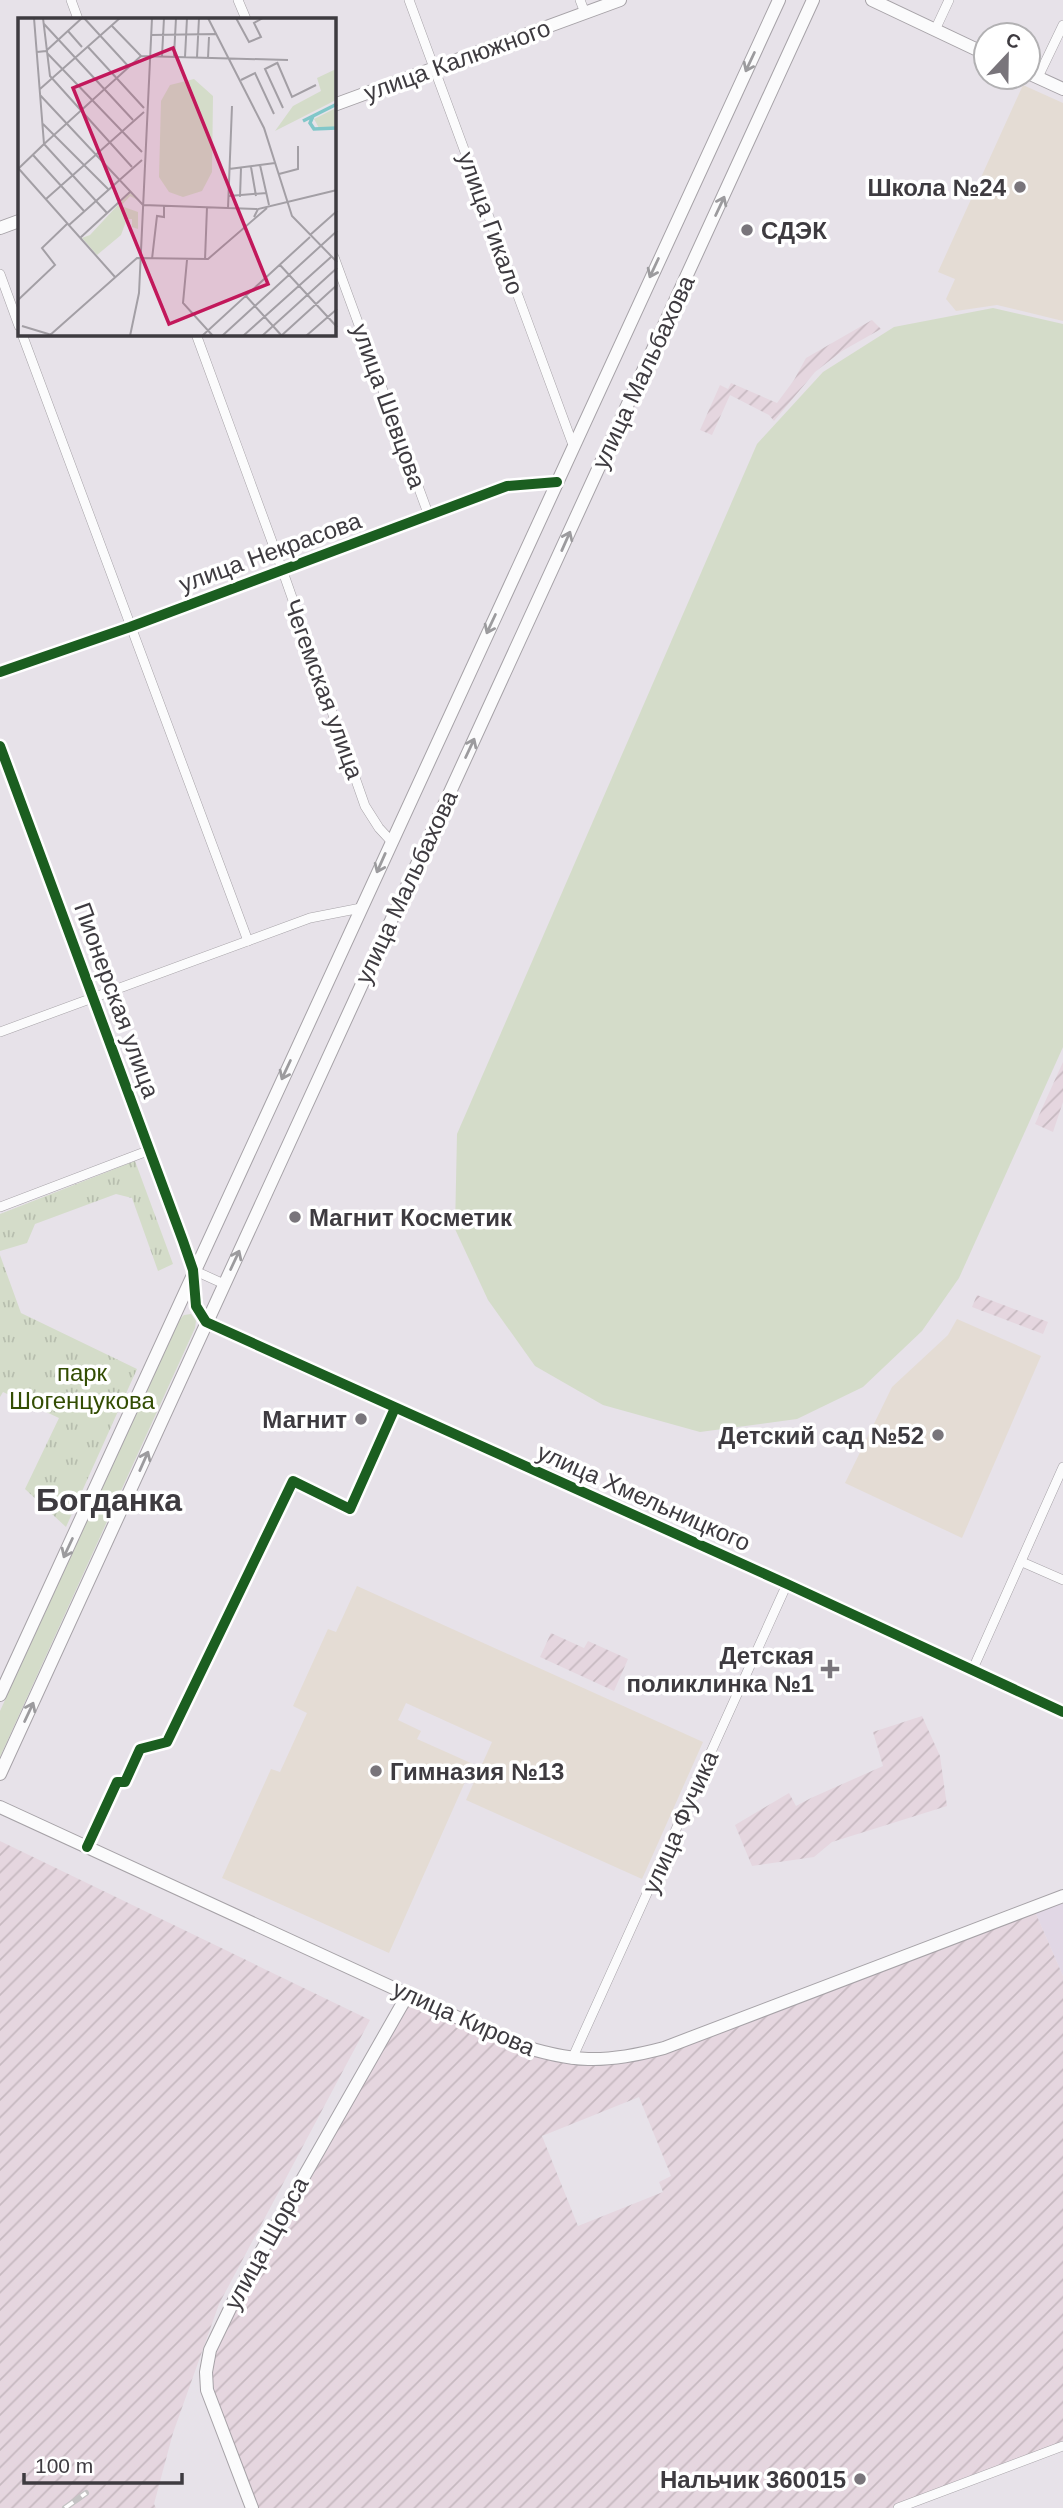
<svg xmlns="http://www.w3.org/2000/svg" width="1063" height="2508" viewBox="0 0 1063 2508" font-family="Helvetica,sans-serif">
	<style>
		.built { fill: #e1d7e5 }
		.industrial { fill: url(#industrial-furrows); fill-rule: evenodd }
		.education { fill: #e4dcd4 }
		.green { fill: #d4dcc9 }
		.park { fill: url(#park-tufts) }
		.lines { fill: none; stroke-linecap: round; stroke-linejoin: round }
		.street-casing { stroke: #a6a2a7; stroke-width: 10 }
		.secondary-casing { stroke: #a6a2a7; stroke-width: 14 }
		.street { stroke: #fbfbfc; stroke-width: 9 }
		.secondary { stroke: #fbfbfc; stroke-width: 12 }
		.rail-casing { stroke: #c4c3c4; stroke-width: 6 }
		.rail { stroke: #fff; stroke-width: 3.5; stroke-dasharray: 10; stroke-linecap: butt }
		.cycleway-casing { stroke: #fff; stroke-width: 15 }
		.cycleway { stroke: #1b5e20; stroke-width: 10 }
		.oneway { stroke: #9c9b9e }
		.poi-dot { fill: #79757b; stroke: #fff; stroke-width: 2.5 }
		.labels { text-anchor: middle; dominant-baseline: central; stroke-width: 7; stroke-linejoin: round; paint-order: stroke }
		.street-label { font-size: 24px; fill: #3e3b40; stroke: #fff }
		.poi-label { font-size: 24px; font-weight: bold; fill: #3e3b40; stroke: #fff; text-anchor: end }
		.park-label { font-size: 24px; fill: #334d03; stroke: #fff }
		.district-label { font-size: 32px; font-weight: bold; fill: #3e3b40; stroke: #fff }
		.inset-river { fill: none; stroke: #81c7c9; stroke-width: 3.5 }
		.inset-road { fill: none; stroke: #a39fa5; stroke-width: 2 }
		.view { fill: #c2185b; fill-opacity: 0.15; stroke: #c2185b; stroke-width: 3.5 }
		.inset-edge { fill: none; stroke: #3e3b40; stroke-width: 3.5 }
	</style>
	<defs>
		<pattern id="industrial-furrows" width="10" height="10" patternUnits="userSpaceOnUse" patternTransform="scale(1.75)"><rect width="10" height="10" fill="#e5d6df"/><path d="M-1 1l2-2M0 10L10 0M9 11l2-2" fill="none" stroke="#c6b9c0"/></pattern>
		<pattern id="park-tufts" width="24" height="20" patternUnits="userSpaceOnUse" patternTransform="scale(1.75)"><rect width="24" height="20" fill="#d4dcc9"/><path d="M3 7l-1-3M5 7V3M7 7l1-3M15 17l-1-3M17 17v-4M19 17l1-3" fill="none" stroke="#b7beae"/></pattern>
	</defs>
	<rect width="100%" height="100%" fill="#e7e2e9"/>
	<path class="built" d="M1063,1896V1976L1033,1907Z"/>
	<g class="industrial">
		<path d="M872,320L881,329L842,351L815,372L774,421L769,415L730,395L712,435L700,430L720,385L728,389L731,383L777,403L794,380L806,358Z"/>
		<path d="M1063,1062V1102L1053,1132L1035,1124Z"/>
		<path d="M977,1295L1048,1322L1043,1334L972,1307Z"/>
		<path d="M551,1633L584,1648L588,1641L628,1659L614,1691L540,1657Z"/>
		<path d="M922,1716L940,1756L947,1806L832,1842L814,1857L752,1866L735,1825L789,1793L796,1806L811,1798L883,1766L873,1732Z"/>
		<path d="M0,1841L370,2020L219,2304L173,2433L154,2504L156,2508H0Z"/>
		<path d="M1033,1907L1063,1976V2446L898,2508H252L214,2411L210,2350L408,1994L541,2053L639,2055ZM639,2097L671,2176L659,2182L663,2192L578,2226L542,2136Z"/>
	</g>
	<g class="education">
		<path d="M1023,85L1063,103V321L997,305L956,311L946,299L955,279L938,272Z"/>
		<path d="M957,1319L1041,1356L962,1538L845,1483L892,1387L948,1335Z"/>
		<path d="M357,1586L703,1742L642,1879L466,1800L492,1742L406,1703L398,1720L421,1731L417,1739L473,1764L389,1953L222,1878L271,1769L280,1772L307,1713L293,1706L328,1629L336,1632Z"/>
	</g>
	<g class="green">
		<path d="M993,308L1063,324V1047L959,1278L922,1331L863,1387L797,1419L700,1432L603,1405L535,1366L488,1300L455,1229L457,1134L757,444L823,372L894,327Z"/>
		<path d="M191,1314L196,1321L195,1328L0,1757V1711L180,1319L184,1315Z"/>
	</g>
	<g class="park">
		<path d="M135,1161L173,1264L158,1271L132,1198L116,1194L35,1224L27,1243L0,1251V1214Z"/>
		<path d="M0,1255L21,1313L137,1369L66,1527L25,1489L59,1418L3,1392L0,1397Z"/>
	</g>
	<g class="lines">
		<defs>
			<g id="street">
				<path d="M71,0L78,19"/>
				<path d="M238,0L246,19"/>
				<path d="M409,0L573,445"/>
				<path d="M580,0L585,13"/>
				<path d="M935,30L949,0"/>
				<path d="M1038,77L1063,25"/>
				<path d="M334,257L429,516"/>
				<path d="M0,274L19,326"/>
				<path d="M22,334L248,941"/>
				<path d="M196,334L282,569L365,806L379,828L391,841"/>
				<path d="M0,672L130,627L507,486L557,482"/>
				<path d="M0,746L193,1270L224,1284"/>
				<path d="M0,1032L310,918L361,908"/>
				<path d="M0,1207L150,1150"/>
				<path d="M1022,1562L1063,1580"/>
				<path d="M972,1671L1063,1467"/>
				<path d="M87,1847L117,1782H125L140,1749L167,1742L293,1481L350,1509L395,1408"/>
				<path d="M572,2059L787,1584"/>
				<path d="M898,2508L1063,2446"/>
			</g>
			<g id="secondary">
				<path d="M872,0L986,54"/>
				<path d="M1028,73L1063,89"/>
				<path d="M334,105L620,0"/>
				<path d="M0,228L19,221"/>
				<path d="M193,1273L196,1306L206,1322"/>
				<path d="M206,1322L787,1584L1063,1712"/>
				<path d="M0,1695L779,0"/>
				<path d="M0,1774L813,0"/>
				<path d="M0,1807L513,2043C572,2063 604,2064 664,2048L1063,1896"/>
				<path d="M252,2508L207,2390L206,2372L210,2350L237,2294L408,1994"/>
			</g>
		</defs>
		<use href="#street" class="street-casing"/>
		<use href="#secondary" class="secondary-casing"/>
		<use href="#street" class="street"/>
		<use href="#secondary" class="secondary"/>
		<defs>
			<path id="rail" d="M65,2508L86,2493"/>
		</defs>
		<use href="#rail" class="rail-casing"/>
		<use href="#rail" class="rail"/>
		<defs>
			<g id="cycleway">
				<path d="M0,672L130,627L507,486L557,482"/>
				<path d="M0,746L183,1241L193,1270L196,1306L206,1322L787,1584L1063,1712"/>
				<path d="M87,1847L117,1782H125L140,1749L167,1742L293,1481L350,1509L395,1408"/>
			</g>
		</defs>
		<use href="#cycleway" class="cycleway-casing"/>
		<use href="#cycleway" class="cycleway"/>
	</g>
	<defs><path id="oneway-shaft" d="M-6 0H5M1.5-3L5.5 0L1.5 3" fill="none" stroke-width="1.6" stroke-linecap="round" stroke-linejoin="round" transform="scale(1.75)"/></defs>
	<g class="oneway">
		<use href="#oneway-shaft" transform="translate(750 62) rotate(115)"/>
		<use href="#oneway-shaft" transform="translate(720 206) rotate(-65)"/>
		<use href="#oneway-shaft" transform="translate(654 268) rotate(115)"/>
		<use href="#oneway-shaft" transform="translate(566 541) rotate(-66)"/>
		<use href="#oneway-shaft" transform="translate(491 624) rotate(115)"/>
		<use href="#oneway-shaft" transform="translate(470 748) rotate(-65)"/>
		<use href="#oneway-shaft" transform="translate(381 863) rotate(114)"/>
		<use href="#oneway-shaft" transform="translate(286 1070) rotate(115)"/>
		<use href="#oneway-shaft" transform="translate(235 1260) rotate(-65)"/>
		<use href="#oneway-shaft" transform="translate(144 1461) rotate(-66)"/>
		<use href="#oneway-shaft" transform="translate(68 1548) rotate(115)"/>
		<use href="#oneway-shaft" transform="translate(29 1712) rotate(-65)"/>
	</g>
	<g class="poi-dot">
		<circle cx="1020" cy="187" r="7"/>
		<circle cx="747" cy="230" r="7"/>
		<circle cx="295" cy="1217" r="7"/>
		<circle cx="361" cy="1419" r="7"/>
		<circle cx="938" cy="1435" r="7"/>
		<path d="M826.5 1658.5h7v7h7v7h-7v7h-7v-7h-7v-7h7z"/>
		<circle cx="376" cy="1771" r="7"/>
		<circle cx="860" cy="2479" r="7"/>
	</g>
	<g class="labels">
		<g class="street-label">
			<text transform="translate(457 60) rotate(-20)">улица Калюжного</text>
			<text transform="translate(491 223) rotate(70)">улица Гикало</text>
			<text transform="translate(643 372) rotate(-65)">улица Мальбахова</text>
			<text transform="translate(389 406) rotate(70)">улица Шевцова</text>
			<text transform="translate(270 552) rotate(-20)">улица Некрасова</text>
			<text transform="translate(324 689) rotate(70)">Чегемская улица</text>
			<text transform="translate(406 887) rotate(-65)">улица Мальбахова</text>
			<text transform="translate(117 1000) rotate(70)">Пионерская улица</text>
			<text transform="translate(644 1497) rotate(24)">улица Хмельницкого</text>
			<text transform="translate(680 1822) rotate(-66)">улица Фучика</text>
			<text transform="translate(464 2018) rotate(24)">улица Кирова</text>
			<text transform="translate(266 2243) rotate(-61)">улица Щорса</text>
		</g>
		<g class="poi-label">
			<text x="1006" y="187">Школа №24</text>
			<text x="761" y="230" text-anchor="start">СДЭК</text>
			<text x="309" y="1217" text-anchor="start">Магнит Косметик</text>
			<text x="347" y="1419">Магнит</text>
			<text x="924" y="1435">Детский сад №52</text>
			<text x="814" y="1655">Детская<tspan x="814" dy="28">поликлинка №1</tspan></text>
			<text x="390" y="1771" text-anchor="start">Гимназия №13</text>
			<text x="846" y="2479">Нальчик 360015</text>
		</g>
		<g class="park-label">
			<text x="82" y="1372">парк<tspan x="82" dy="28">Шогенцукова</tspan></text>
		</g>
		<g class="district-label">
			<text x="109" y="1500">Богданка</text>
		</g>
	</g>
	<g transform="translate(18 18)">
		<rect width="318" height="318" fill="#e7e2e9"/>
		<path d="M318,51V82L257,113L275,88L303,73L299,60ZM176,61L195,78L194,154L184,173L165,179L151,174L141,159L143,83L152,67ZM318,90V109L301,110L296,101Z" fill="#d4dcc9"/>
		<path d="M112,174L120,182L112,178L103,188L120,194V211L114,209V201H109L103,217L79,237L64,220L72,217Z" fill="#d4dcc9"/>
		<path class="inset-river" d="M295,98L292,105L296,111L319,110M285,103L319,86"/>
		<path class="inset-road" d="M25,0L32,58L114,149M66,0L111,49M190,0L246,110L274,198L319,244M218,0L231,24L243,19L236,5L245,0M26,6L115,102M94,8L123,38M50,13L64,29M133,17L199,16M70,29L126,90M19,34L28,33L64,0M29,35L124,134M144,38L146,0M156,38L158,0M167,39L169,0M179,39L181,0M190,40L191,19M259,44L274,79L298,67M259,45L247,51L265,90M223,62L237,55L256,96M22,71L102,0M22,77L125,187L239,191M25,106L90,171M15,137L66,193M242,147L251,187M233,149L238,178M0,151L26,126L16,0M1,151L97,259M211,151L257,145M261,156L280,151V128M211,178L249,175M222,179L223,150M28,181L126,94M210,190L214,88M89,195L26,126L123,38L270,42M236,199L240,191L319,172M51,207L124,142M292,217L319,193M62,220L113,173M134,241L139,198L146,199V188M169,242L165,285L195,318M187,242L189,189M262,247L319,309M228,278L264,318M0,282L37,247L24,230L50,205M4,308L37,318M31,318L119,240L190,241L249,190M112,318L121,275L134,0M184,318L292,219M204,318L319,213M225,318L313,239M244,318L319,250M263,318L319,267M288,318L319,291"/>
		<path class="view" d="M155,30L250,266L151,306L55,70Z"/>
		<rect width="318" height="318" class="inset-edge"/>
	</g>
	<g transform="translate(1007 56) rotate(22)"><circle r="33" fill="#ffffff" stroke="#b2b1b3" stroke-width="2"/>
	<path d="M0-5L12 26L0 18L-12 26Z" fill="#79757b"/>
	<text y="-10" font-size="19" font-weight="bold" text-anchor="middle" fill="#3e3b40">С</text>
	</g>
	<path d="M24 2473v10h158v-10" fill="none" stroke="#3e3b40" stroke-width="3.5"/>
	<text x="35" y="2473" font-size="21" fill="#3e3b40" stroke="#ffffff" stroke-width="5" paint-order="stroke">100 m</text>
</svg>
